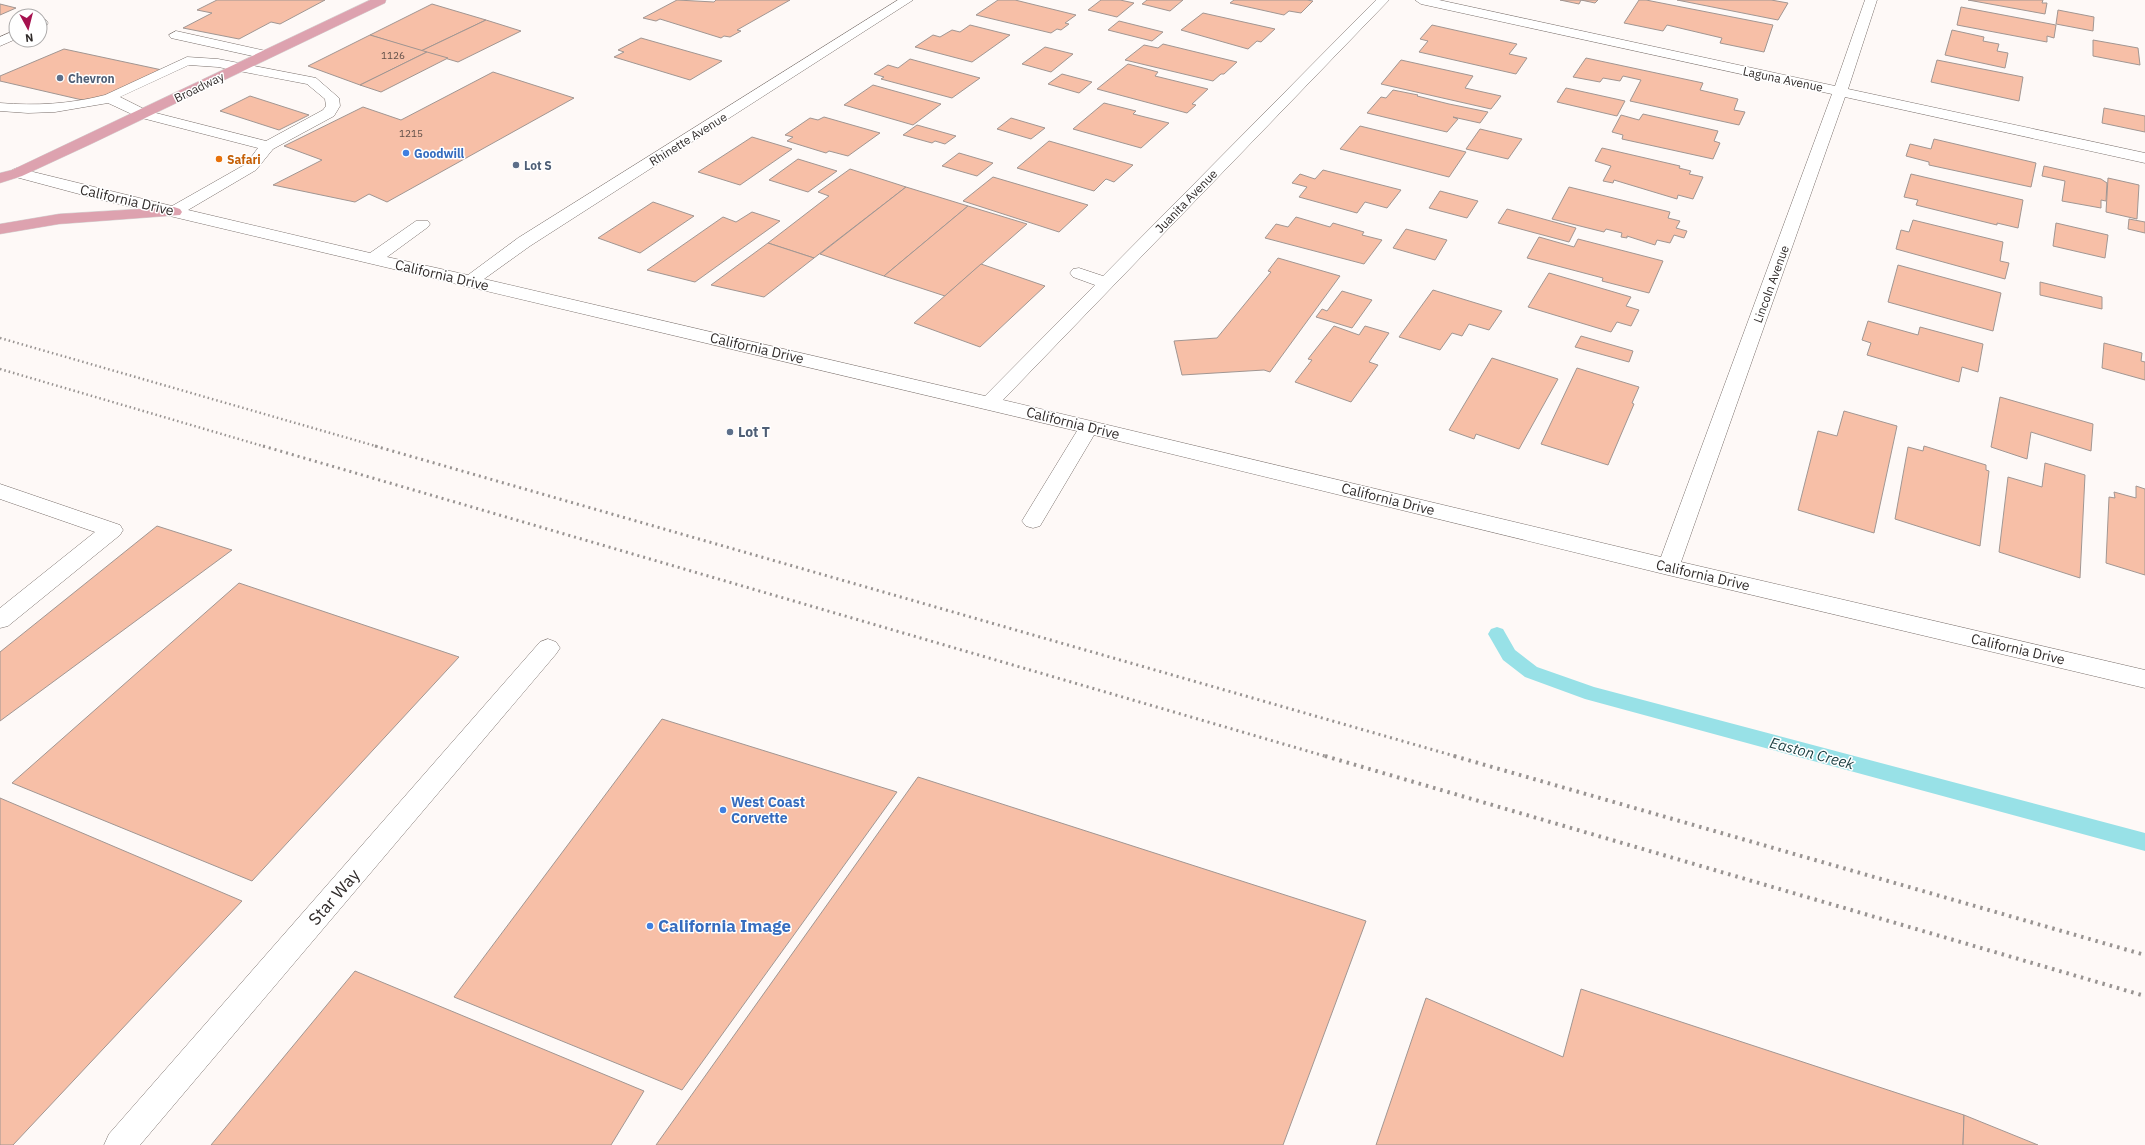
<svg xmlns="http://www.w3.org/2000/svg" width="2145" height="1145" viewBox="0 0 2145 1145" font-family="'IBM Plex Sans',sans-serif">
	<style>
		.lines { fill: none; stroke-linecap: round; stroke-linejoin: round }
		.stream { fill: #98e1e7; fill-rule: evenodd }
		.building { fill: #f7bfa7; stroke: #a19692 }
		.minor-casing { stroke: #7a706c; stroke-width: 1 }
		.major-casing { stroke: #d6d5d4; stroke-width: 1 }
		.minor { fill: #fff; fill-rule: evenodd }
		.major { fill: #dda2af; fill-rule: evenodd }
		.rail-far2 { stroke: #999492; stroke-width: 2.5; stroke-dasharray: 1.5 3; stroke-linecap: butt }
		.rail-far1 { stroke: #999492; stroke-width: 3; stroke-dasharray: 2 4; stroke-linecap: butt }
		.rail { stroke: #999492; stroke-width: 4; stroke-dasharray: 2.5 5; stroke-linecap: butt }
		.service-dot { fill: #5c6f8a; stroke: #fff; stroke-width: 1.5 }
		.shop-dot { fill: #3f7fe0; stroke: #fff; stroke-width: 1.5 }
		.food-dot { fill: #e8710a; stroke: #fff; stroke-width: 1.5 }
		.labels { text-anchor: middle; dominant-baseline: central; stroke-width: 3; stroke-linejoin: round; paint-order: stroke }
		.far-number-label { font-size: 10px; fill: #625049 }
		.far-service-label { font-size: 12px; font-weight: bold; fill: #4e5e75; stroke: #fff; text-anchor: start }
		.far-street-label { font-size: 12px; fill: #302b2a; stroke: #fff }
		.far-shop-label { font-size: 12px; font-weight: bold; fill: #366cbe; stroke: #fff; text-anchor: start }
		.far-food-label { font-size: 12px; font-weight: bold; fill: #c56008; stroke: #fff; text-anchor: start }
		.street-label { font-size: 14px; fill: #302b2a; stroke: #fff }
		.service-label { font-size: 14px; font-weight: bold; fill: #4e5e75; stroke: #fff; text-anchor: start }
		.shop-label { font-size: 14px; font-weight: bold; fill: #366cbe; stroke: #fff; text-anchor: start }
		.water-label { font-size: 15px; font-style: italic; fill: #1c3f42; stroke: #fff }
		.near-street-label { font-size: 17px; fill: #302b2a; stroke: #fff }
		.near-shop-label { font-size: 17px; font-weight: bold; fill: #366cbe; stroke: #fff; text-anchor: start }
	</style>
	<rect width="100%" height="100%" fill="#fef9f7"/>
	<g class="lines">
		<path class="stream" d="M1497,627L1503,629L1515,650L1537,667L1594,687L2145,833V851L1585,699L1525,677L1503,660L1488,634L1491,629Z"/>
	</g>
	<g class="building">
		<path d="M217,0H325L280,24L271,22L239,39L183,28L212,13L197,10Z"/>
		<path d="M677,0L714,2L716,0H790L737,30L741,31L730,37L724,36L721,38L660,19L656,21L643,18Z"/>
		<path d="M998,0H1015L1076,15L1065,23L1069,24L1061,30L1057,29L1051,33L976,15Z"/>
		<path d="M1101,0H1120L1134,3L1117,17L1088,10Z"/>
		<path d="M1147,0H1183L1170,11L1142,4Z"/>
		<path d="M1234,0H1307L1313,1L1301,13L1289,11L1284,15L1230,3Z"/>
		<path d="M1560,0H1598L1595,3L1581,0L1579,4Z"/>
		<path d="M1639,0H1646L1773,25L1764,52L1720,43L1722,38L1667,25L1663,31L1624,23Z"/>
		<path d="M1677,0H1771L1788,3L1778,20Z"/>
		<path d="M1968,0H2043L2042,3H2047L2045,14Z"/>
		<path d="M0,4L16,8L0,15Z"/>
		<path d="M432,4L486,20L421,51L370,35Z"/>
		<path d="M1961,7L2056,25L2054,38L2047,36V42L1957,25Z"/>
		<path d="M2058,10L2094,17L2093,31L2056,24Z"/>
		<path d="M1203,13L1275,29L1261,42L1257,41L1248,49L1181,30Z"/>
		<path d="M486,20L521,31L458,62L421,51Z"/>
		<path d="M1119,21L1163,32L1152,41L1108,30Z"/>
		<path d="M970,25L1010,35L972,62L915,47L933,35L940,37L952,30L960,32Z"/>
		<path d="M1432,25L1517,44L1509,54L1527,58L1516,74L1419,52L1428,41L1420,39Z"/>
		<path d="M1952,30L1984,37L1983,41L1999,44L1997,51L2008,53L2005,68L1945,55Z"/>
		<path d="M370,35L427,52L360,85L308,66Z"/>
		<path d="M641,38L722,61L690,80L614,57L624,52L618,50Z"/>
		<path d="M2093,40L2138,48L2140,65L2093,56Z"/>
		<path d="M1163,44L1237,62L1224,74H1221L1213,81L1125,60L1144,45L1158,48Z"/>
		<path d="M1045,47L1073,54L1051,72L1022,64Z"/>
		<path d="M64,49L162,70L91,102L0,81V76Z"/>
		<path d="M427,52L448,58L381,92L360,85Z"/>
		<path d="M1586,58L1703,83L1700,90L1738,99L1734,110L1745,112L1739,125L1630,101L1641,80L1623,76L1620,81L1603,78L1600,82L1573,77Z"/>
		<path d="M910,59L980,78L952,98L881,79L884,77L874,74L888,65L898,68Z"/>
		<path d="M1401,60L1473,76L1465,88L1501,96L1491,109L1381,84Z"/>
		<path d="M1937,60L2023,77L2019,101L1931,82Z"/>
		<path d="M1128,64L1158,72L1155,76L1208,89L1192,104L1196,105L1187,113L1097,89Z"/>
		<path d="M493,72L574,98L387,202L369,194L355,202L273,185L322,160L284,146L363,107L401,120Z"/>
		<path d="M1062,74L1092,82L1079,93L1048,84Z"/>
		<path d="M873,85L941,104L913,125L844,105Z"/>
		<path d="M1566,88L1625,101L1617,116L1557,102Z"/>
		<path d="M1393,90L1418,95L1417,96L1449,104L1488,112L1480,123L1453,117L1458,119L1447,132L1367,113L1381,97L1386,98Z"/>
		<path d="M250,96L309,115L279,130L220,111Z"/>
		<path d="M1104,103L1136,111L1133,114L1169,123L1141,148L1073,129Z"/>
		<path d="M2104,108L2145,116V132L2102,123Z"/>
		<path d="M1643,114L1718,131L1714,141L1720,143L1713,159L1622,139L1623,135L1612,132L1621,115L1639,120Z"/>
		<path d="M824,117L880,133L848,156L829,151L826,153L787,141L793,137L785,135L810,118L818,120Z"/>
		<path d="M1011,118L1045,128L1031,139L997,129Z"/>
		<path d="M917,125L956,136L945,144L935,141L932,143L903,135Z"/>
		<path d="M1360,126L1466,152L1449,177L1340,149Z"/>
		<path d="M1480,129L1522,139L1508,159L1466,149Z"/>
		<path d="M752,137L792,149L740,185L698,172Z"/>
		<path d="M1934,139L2036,163L2031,187L1929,165V162L1906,156L1910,144L1931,149Z"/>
		<path d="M1049,141L1133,165L1114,182L1106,179L1094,191L1017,168Z"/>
		<path d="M1602,148L1680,166L1679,168L1691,171L1689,174L1703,177L1693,199L1678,195L1677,199L1614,180L1613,183L1603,181L1611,166L1595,161Z"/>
		<path d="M959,153L993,163L977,176L942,166Z"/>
		<path d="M798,159L837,171L808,192L769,180Z"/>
		<path d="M2044,166L2101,179L2107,183L2106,201L2101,200V208L2062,201L2065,181L2042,176Z"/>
		<path d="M850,169L906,187L814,258L768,243L829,196L818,192Z"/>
		<path d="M1323,170L1401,190L1387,208L1365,202L1357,213L1299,197L1307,187L1292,183L1300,174L1315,179Z"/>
		<path d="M1911,174L2023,200L2018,228L1997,223V225L1916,205L1918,200L1904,197Z"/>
		<path d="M993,177L1088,205L1059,232L963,201Z"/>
		<path d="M2108,178L2139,185L2137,219L2106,212Z"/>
		<path d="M906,187L968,206L884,276L820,254Z"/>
		<path d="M1569,187L1670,212L1668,218L1680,221L1676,228L1687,231L1684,238L1674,235L1670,243L1657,240L1655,245L1627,236V238L1621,237L1622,233L1606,229L1604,232L1552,219Z"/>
		<path d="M1440,191L1478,201L1467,218L1429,208Z"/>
		<path d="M653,202L694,216L640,253L598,238Z"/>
		<path d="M968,206L1027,224L945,296L884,276Z"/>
		<path d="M1507,209L1576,228L1569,242L1498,223Z"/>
		<path d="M752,212L780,221L695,282L647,270L723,217L736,222Z"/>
		<path d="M1296,217L1330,227L1333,223L1364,232L1362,235L1382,240L1364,264L1265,238L1276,224L1288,227Z"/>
		<path d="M2129,219L2145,222V233L2128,229Z"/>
		<path d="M1913,220L2003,242L2000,261L2009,263L2005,279L1896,249L1901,230L1909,232Z"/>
		<path d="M2056,223L2108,235L2105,258L2053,246Z"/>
		<path d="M1406,229L1447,240L1435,260L1393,248Z"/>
		<path d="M1539,237L1574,247L1578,239L1663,261L1649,293L1602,281L1603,278L1527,258Z"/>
		<path d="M768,243L814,258L764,297L711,285Z"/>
		<path d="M1278,258L1340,276L1270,372L1264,370L1182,375L1174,341L1217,338L1271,272L1268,271Z"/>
		<path d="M981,264L1045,286L980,347L914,323Z"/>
		<path d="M1898,265L2001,293L1993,331L1888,302Z"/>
		<path d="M1549,273L1631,297L1626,306L1639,310L1631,326L1617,322L1611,332L1528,307Z"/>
		<path d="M2040,282L2102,297V309L2040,295Z"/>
		<path d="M1433,290L1502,311L1489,330L1469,324L1462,336L1452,333L1440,350L1399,337Z"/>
		<path d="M1342,291L1372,300L1352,328L1316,317L1322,309L1327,311Z"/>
		<path d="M1868,321L1918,335L1920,327L1983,344L1978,372L1962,367L1959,382L1867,355L1871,343L1862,340Z"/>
		<path d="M1334,326L1359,335L1365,326L1389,333L1369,362L1378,365L1351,402L1295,382L1312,360L1308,359Z"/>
		<path d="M1581,336L1633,351L1629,362L1575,347Z"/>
		<path d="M2104,343L2142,353L2141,361L2145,362V380L2102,368Z"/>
		<path d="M1492,358L1558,379L1519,449L1476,434L1474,439L1449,430Z"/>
		<path d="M1577,368L1639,387L1632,403L1634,404L1608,465L1541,444Z"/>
		<path d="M2000,397L2093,424L2091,451L2031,432L2027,459L1991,447Z"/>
		<path d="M1844,411L1897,426L1874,533L1798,510L1818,431L1837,436Z"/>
		<path d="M1924,446L1986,465V470L1989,471L1980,546L1895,519L1908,447L1923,451Z"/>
		<path d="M2045,463L2085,475L2080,578L1999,552L2008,477L2042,487Z"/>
		<path d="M2136,486L2145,489V575L2106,563L2109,497L2115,498L2114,492L2136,498Z"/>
		<path d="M157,526L232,550L0,721V652Z"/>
		<path d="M239,583L459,657L252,881L12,783Z"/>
		<path d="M662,719L897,792L682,1090L454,997Z"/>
		<path d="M918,777L1366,921L1283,1145H656Z"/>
		<path d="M0,798L242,901L13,1145H0Z"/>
		<path d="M355,971L644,1091L611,1145H211Z"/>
		<path d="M1581,989L1964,1115L1963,1145H1376L1426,998L1563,1057Z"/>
		<path d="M1964,1115L2038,1145H1963Z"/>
	</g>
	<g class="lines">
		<defs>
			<g id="minor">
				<path d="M898,0H913L530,246L484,279L985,396L1095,285L1073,277L1070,273L1073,269L1079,268L1103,276L1376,0H1389L1003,400L1661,557L1832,94L1421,4L1415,0H1439L1835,86L1865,0H1877L1848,89L2145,153V163L1845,97L1681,562L2145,670V688L1668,575L1094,435L1040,526L1033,528L1026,526L1022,521L1077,431L98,199L12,176L9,173L12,170L17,168L172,206L246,164L258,148L138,117L108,103L55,112L28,113L0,111V103C36,106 70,104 105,95L187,57L218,59L311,77L316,78L339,98L340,106L334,116L273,149L256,170L188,210L370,253L416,221H428L430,224L428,227L387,257L468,275L518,238ZM189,65L218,67L307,84L325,99L326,106L323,110L266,141L148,111L120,97Z"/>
				<path d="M40,19L46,20L48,23L46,26L40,27Z"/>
				<path d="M16,30V39L0,46V37Z"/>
				<path d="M176,31L266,51L273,55L266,59L171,38L169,35Z"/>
				<path d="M0,484L120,525L123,530L120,535L8,626L0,628V608L95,532L0,499Z"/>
				<path d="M548,639L556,642L560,648L556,654L140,1145H104L109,1134L540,642Z"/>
			</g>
			<g id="major">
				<path d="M370,0H386L385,3L91,144L22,176L0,183V173L12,170Z"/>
				<path d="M174,207L180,209L182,212L180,215L59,224L0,234V224L59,214Z"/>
			</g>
		</defs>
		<use href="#minor" class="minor-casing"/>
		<use href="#major" class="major-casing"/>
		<use href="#minor" class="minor"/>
		<use href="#major" class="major"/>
		<g class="rail-far2">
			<path d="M0,338L379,447"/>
			<path d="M0,369L266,447"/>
		</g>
		<g class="rail-far1">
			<path d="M263,446L1328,757"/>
			<path d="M375,446L1458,757"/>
		</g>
		<g class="rail">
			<path d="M1325,756L2145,996"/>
			<path d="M1454,756L2145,955"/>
		</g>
	</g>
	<g class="service-dot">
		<circle cx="60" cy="78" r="4"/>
		<circle cx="516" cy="165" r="4"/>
		<circle cx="730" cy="432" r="4"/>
	</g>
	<g class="shop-dot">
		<circle cx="406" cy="153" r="4"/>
		<circle cx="723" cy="810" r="4"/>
		<circle cx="650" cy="926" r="4"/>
	</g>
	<circle class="food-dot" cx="219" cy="159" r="4"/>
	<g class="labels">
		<g class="far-number-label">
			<text x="393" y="55">1126</text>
			<text x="411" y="133">1215</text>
		</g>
		<g class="far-service-label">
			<text x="68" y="78">Chevron</text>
			<text x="524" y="165">Lot S</text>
		</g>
		<g class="far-street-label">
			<text transform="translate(1783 79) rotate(12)">Laguna Avenue</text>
			<text transform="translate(199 87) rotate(-26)">Broadway</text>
			<text transform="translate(688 139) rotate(-32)">Rhinette Avenue</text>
			<text transform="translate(1186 201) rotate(-46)">Juanita Avenue</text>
			<text transform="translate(1771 284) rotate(-70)">Lincoln Avenue</text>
		</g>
		<g class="far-shop-label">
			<text x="414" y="153">Goodwill</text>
		</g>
		<g class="far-food-label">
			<text x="227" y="159">Safari</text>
		</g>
		<g class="street-label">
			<text transform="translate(127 200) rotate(13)">California Drive</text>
			<text transform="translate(442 275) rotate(13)">California Drive</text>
			<text transform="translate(757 348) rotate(13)">California Drive</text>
			<text transform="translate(1073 423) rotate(14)">California Drive</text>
			<text transform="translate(1388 499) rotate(14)">California Drive</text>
			<text transform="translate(1703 575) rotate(13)">California Drive</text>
			<text transform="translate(2018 649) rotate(13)">California Drive</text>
		</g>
		<g class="service-label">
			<text x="738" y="432">Lot T</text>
		</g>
		<g class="shop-label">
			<text x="731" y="802">West Coast<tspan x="731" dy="16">Corvette</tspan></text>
		</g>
		<g class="water-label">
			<text transform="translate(1812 753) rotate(15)">Easton Creek</text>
		</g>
		<g class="near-street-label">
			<text transform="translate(334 897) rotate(-49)">Star Way</text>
		</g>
		<g class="near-shop-label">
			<text x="658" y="926">California Image</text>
		</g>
	</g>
	<g transform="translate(28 28) rotate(173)"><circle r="19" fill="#ffffff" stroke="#acaaaa"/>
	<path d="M0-3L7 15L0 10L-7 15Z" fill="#a6124f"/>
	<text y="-6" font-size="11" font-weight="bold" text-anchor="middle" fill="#302b2a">N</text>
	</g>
</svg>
